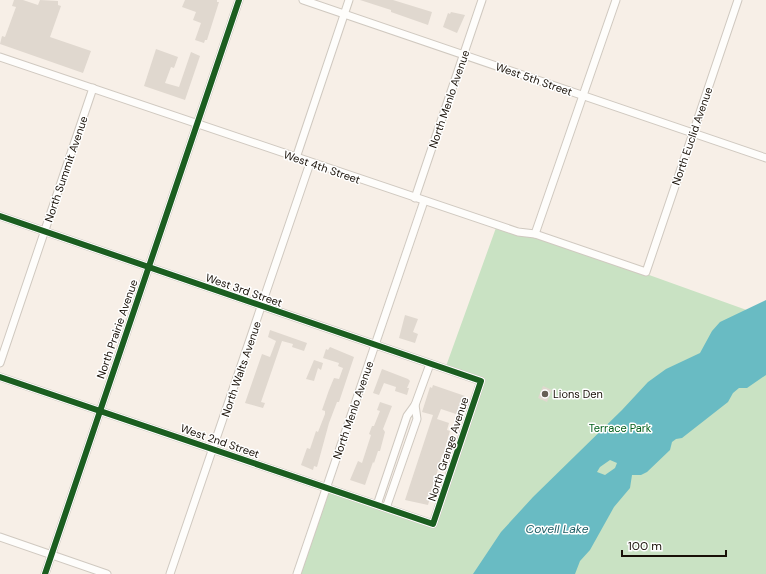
<svg xmlns="http://www.w3.org/2000/svg" width="766" height="574" viewBox="0 0 766 574" font-family="'DM Sans',sans-serif">
	<style>
		.green { fill: #c9e2c3 }
		.water { fill: #69bbc3; fill-rule: evenodd }
		.building { fill: #e0d8cf }
		.lines { fill: none; stroke-linecap: round; stroke-linejoin: round }
		.minor-casing { stroke: #d0c9c0; stroke-width: 9 }
		.minor { stroke: #fefdfb; stroke-width: 7 }
		.cycleway-casing { stroke: #fff; stroke-width: 8 }
		.cycleway { stroke: #1b5e20; stroke-width: 6 }
		.poi-dot { fill: #665e55; stroke: #fff; stroke-width: 1.5 }
		.labels { text-anchor: middle; dominant-baseline: central; stroke-width: 3; stroke-linejoin: round; paint-order: stroke }
		.street-label { font-size: 11px; fill: #181007; stroke: #fff }
		.poi-label { font-size: 11px; fill: #181007; stroke: #fff; text-anchor: start }
		.park-label { font-size: 11px; fill: #06611d; stroke: #fff }
		.water-label { font-size: 12px; font-style: italic; fill: #205f66; stroke: #fff }
	</style>
	<rect width="100%" height="100%" fill="#f7efe7"/>
	<path class="green" d="M497,225L535,234L766,317V574H297L327,488L433,524L481,381L445,369Z"/>
	<path class="water" d="M766,300V375L747,388H739L733,393L728,402L682,438L676,439L672,442L670,450L647,472L641,475H632L630,488L614,507L590,550L580,561L575,574H473L501,532L533,497L622,410L648,382L666,369L700,353L712,331L720,322ZM610,460L617,463L615,468L605,475L597,472L600,467Z"/>
	<g class="building">
		<path d="M14,0H23L38,5L40,0L58,1V5L61,6L50,37L91,51L83,73L0,44L2,36L5,37L16,7L12,6Z"/>
		<path d="M185,0H217V2H219L207,40H205L204,43L195,40L201,23L193,20L196,12L182,7Z"/>
		<path d="M360,0H393L432,12L428,25L391,12V10Z"/>
		<path d="M451,12L465,15L457,33L443,27L448,13L450,14Z"/>
		<path d="M156,49L178,57L174,68L171,67L165,83L179,87L191,52L200,56L185,100L144,86Z"/>
		<path d="M405,315L418,319L413,332L418,334L415,343L399,338Z"/>
		<path d="M270,330L307,343L304,351L292,347L293,344L282,341L261,402L265,403L263,408L245,403L262,354L270,357L276,341L268,337Z"/>
		<path d="M330,347L354,357L339,402H337L329,423L317,467L314,466L313,470L301,465L307,448L310,449L316,431L318,432L325,414V411L322,410L329,390L334,378L339,379L343,368L338,366L339,363L323,358L326,349L328,350Z"/>
		<path d="M314,360L323,363L321,370L318,368L314,381L306,379Z"/>
		<path d="M382,369L408,379L410,381L407,388H409L407,395L395,391L396,387L384,383L379,395L373,393Z"/>
		<path d="M433,385L465,396L459,415L441,409L437,419L449,423L447,430L450,431L445,448L447,449L445,456L442,455L428,505L405,500L433,415L422,412L430,387L432,388Z"/>
		<path d="M543,386L552,390L547,402L538,398Z"/>
		<path d="M380,402L392,406L383,429L385,432L380,451H378L374,463L373,462L365,485L350,480L358,461L362,463L371,435L369,434L372,426H374L380,411L377,410Z"/>
	</g>
	<g class="lines">
		<defs>
			<g id="minor">
				<path d="M303,0L766,158"/>
				<path d="M0,57L518,232L535,234L646,272L738,0"/>
				<path d="M296,158L349,0"/>
				<path d="M415,198L482,0"/>
				<path d="M0,216L481,381L433,524L0,377"/>
				<path d="M535,234L616,0"/>
				<path d="M0,363L93,88"/>
				<path d="M377,505L407,416L415,405L430,364"/>
				<path d="M386,508L417,419L415,405"/>
				<path d="M0,537L107,574"/>
				<path d="M45,574L239,0"/>
				<path d="M170,574L310,163"/>
				<path d="M297,574L424,201"/>
			</g>
		</defs>
		<use href="#minor" class="minor-casing"/>
		<use href="#minor" class="minor"/>
		<defs>
			<g id="cycleway">
				<path d="M0,216L481,381L433,524L0,377"/>
				<path d="M45,574L239,0"/>
			</g>
		</defs>
		<use href="#cycleway" class="cycleway-casing"/>
		<use href="#cycleway" class="cycleway"/>
	</g>
	<circle class="poi-dot" cx="545" cy="394" r="4"/>
	<g class="labels">
		<g class="street-label">
			<text transform="translate(534 79) rotate(19)">West 5th Street</text>
			<text transform="translate(449 99) rotate(-71)">North Menlo Avenue</text>
			<text transform="translate(692 136) rotate(-71)">North Euclid Avenue</text>
			<text transform="translate(322 167) rotate(19)">West 4th Street</text>
			<text transform="translate(66 169) rotate(-71)">North Summit Avenue</text>
			<text transform="translate(244 290) rotate(19)">West 3rd Street</text>
			<text transform="translate(117 329) rotate(-71)">North Prairie Avenue</text>
			<text transform="translate(241 369) rotate(-71)">North Walts Avenue</text>
			<text transform="translate(353 410) rotate(-71)">North Menlo Avenue</text>
			<text transform="translate(220 441) rotate(19)">West 2nd Street</text>
			<text transform="translate(448 449) rotate(-72)">North Grange Avenue</text>
		</g>
		<g class="poi-label">
			<text x="553" y="394">Lions Den</text>
		</g>
		<g class="park-label">
			<text x="620" y="428">Terrace Park</text>
		</g>
		<g class="water-label">
			<text x="557" y="529">Covell Lake</text>
		</g>
	</g>
	<path d="M622 550v6h104v-6" fill="none" stroke="#181007" stroke-width="2"/>
	<text x="628" y="550" font-size="12" fill="#181007" stroke="#ffffff" stroke-width="3" paint-order="stroke">100 m</text>
</svg>
